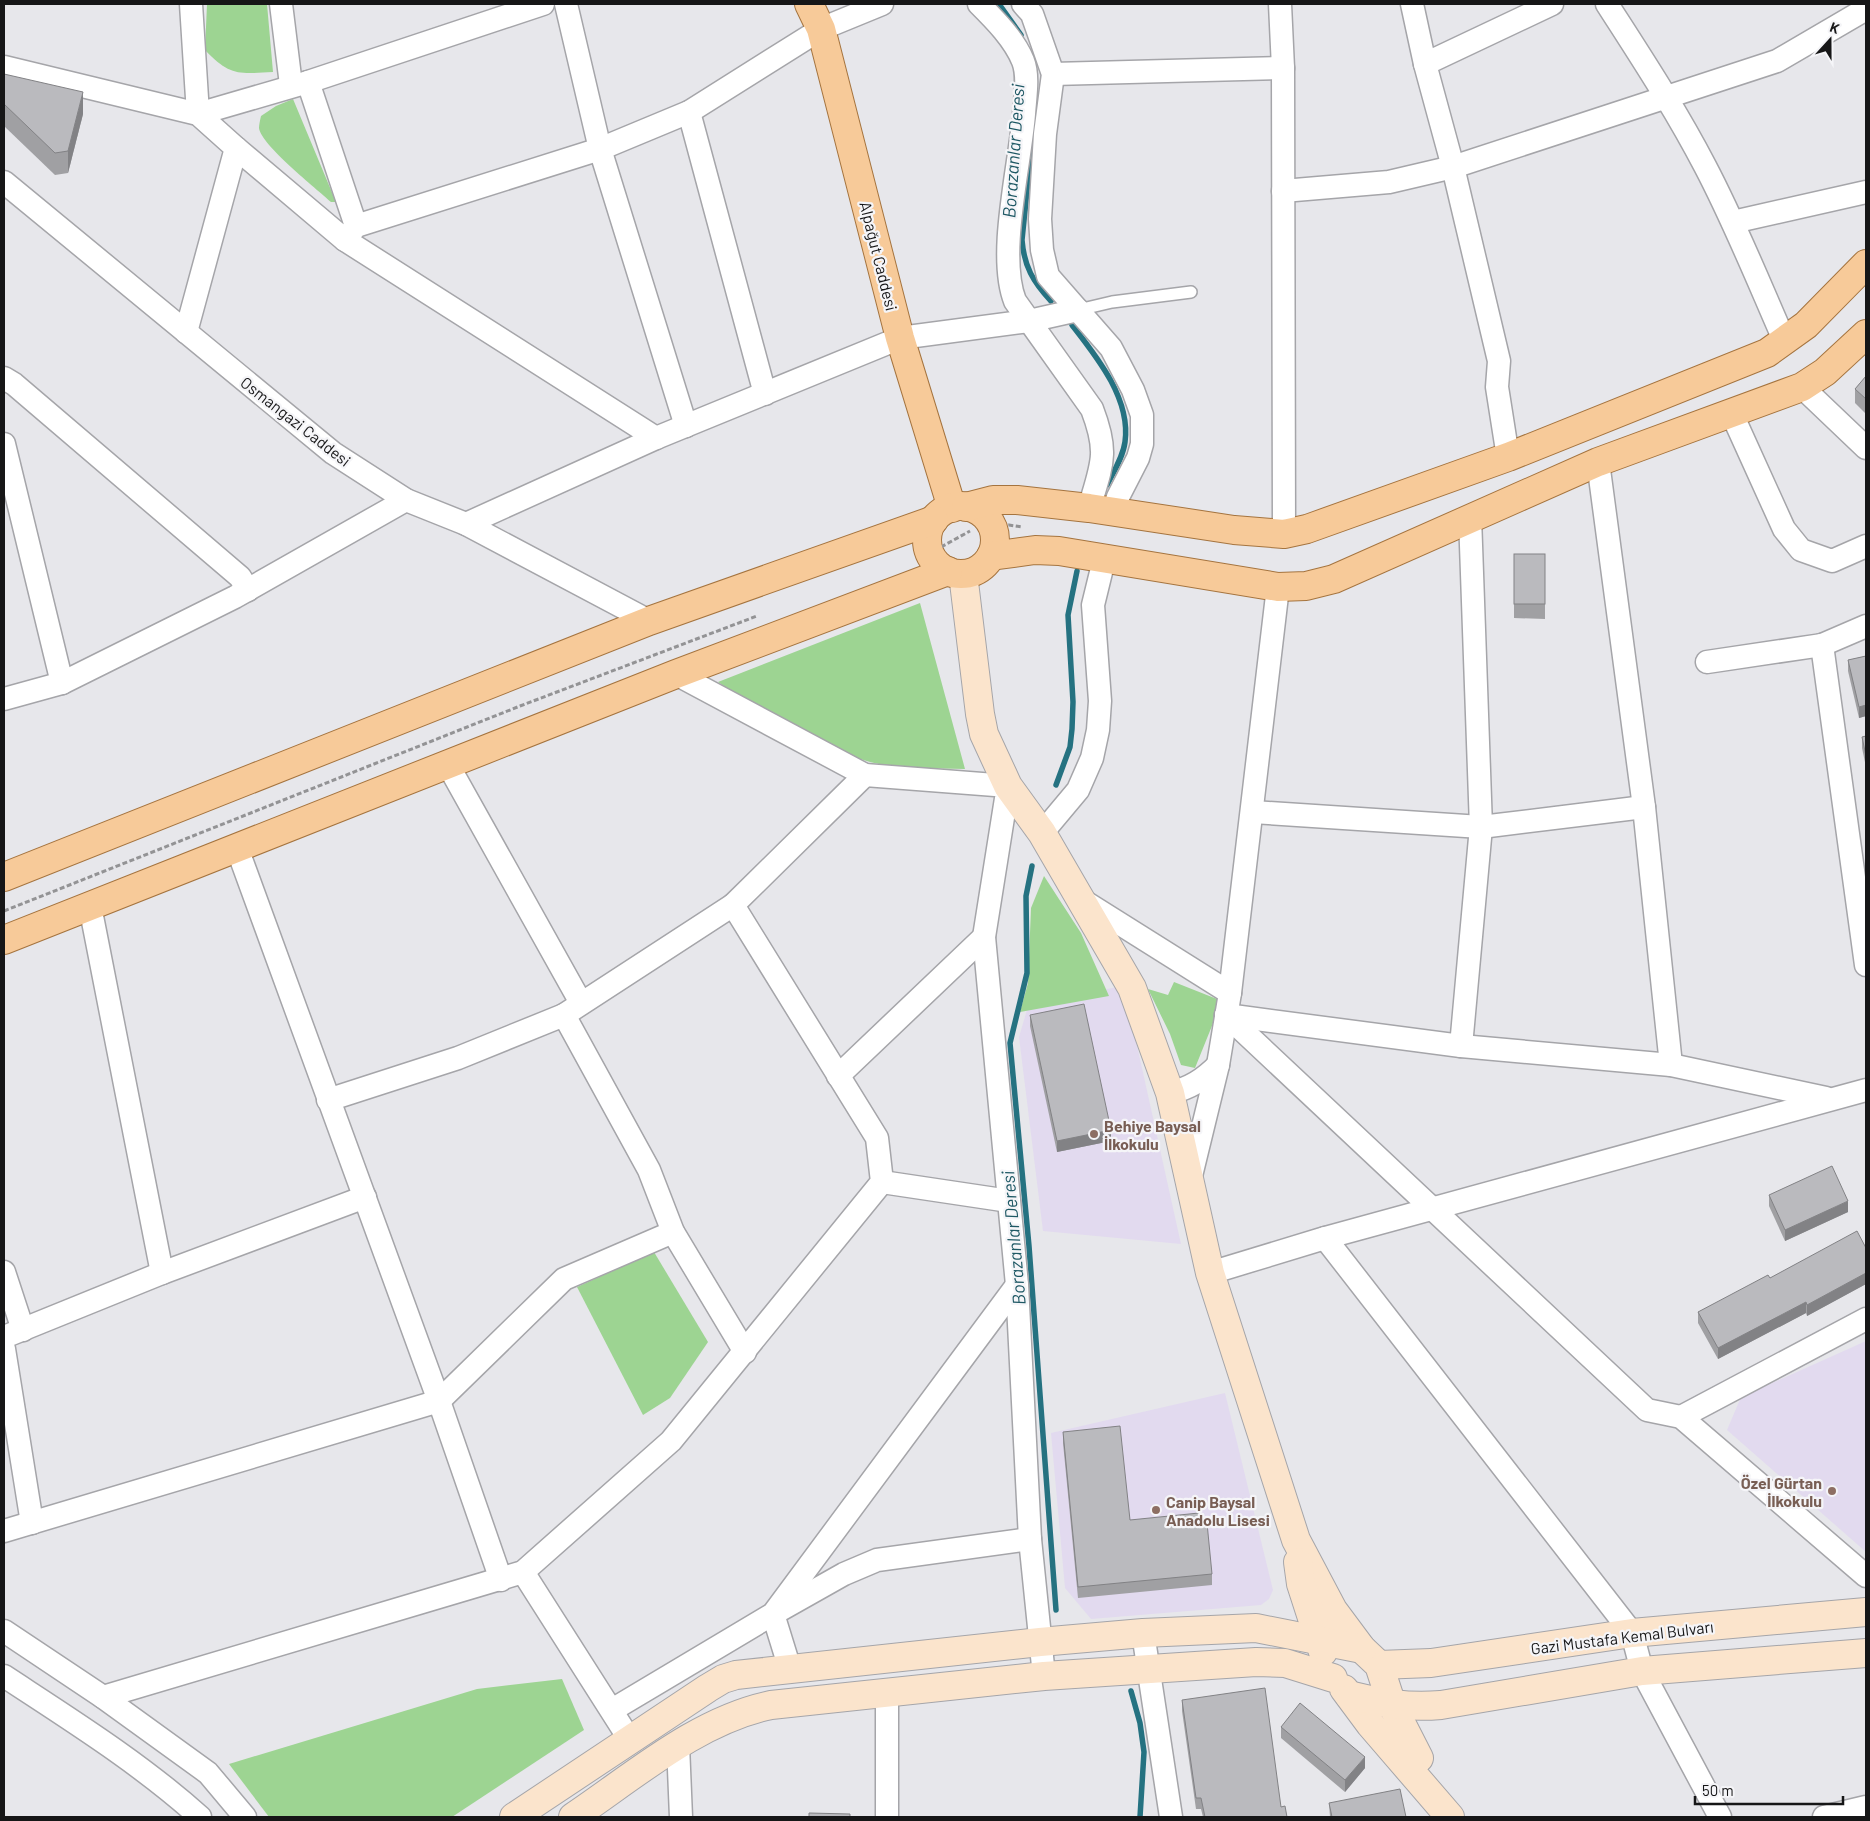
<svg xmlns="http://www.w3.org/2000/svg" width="1870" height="1821" viewBox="0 0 1870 1821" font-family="Barlow,sans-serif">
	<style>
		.education { fill: #e2daef }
		.green { fill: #9dd492 }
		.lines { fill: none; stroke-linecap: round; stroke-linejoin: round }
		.stream { stroke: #257281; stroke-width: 5.5 }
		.lane-casing { stroke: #a5a5a9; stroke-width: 14 }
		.street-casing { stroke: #a5a5a9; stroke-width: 25 }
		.secondary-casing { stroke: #a5a5a9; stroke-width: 30 }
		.primary-casing { stroke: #a5743f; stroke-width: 30 }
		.path { stroke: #939395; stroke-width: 3; stroke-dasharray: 5 2.5; stroke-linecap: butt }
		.lane { stroke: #fff; stroke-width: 11 }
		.street { stroke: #fff; stroke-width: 22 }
		.secondary { stroke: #fbe4cc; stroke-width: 28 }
		.primary { stroke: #f7ca99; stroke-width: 28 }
		.wall { fill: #a0a0a3 }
		.shaded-wall { fill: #828285 }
		.building { fill: #bababe; stroke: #828285 }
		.education-dot { fill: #8d6e63; stroke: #f5f5f8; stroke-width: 2 }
		.labels { text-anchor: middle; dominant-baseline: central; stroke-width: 4.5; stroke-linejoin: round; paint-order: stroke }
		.street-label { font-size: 16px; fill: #161617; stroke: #f5f5f8 }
		.education-label { font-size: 16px; font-weight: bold; fill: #785e54; stroke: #f5f5f8; text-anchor: start }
		.water-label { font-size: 18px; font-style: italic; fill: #1e5864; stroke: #f5f5f8 }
	</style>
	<rect width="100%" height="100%" fill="#e7e7eb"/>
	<g class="education">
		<path d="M1118,987L1128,1005L1181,1244L1043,1231L1019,1037L1029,1003Z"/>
		<path d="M1866,1341V1552L1727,1430L1741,1397Z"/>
		<path d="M1225,1393L1273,1590L1269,1599L1261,1605L1091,1619L1065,1588L1051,1433Z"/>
	</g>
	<g class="green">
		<path d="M207,4H267L273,72C238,74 230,76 205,50Z"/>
		<path d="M293,99L336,202H331C317,189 261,145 259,128C259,125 260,120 261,116L276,106Z"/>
		<path d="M920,603L965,769C934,768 900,770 870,762C814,746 765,714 718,682Z"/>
		<path d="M1044,876L1081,933L1109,996L1020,1012L1028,983L1031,908Z"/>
		<path d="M1174,982L1222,1001L1195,1068L1181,1065L1170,1034L1148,989L1168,995Z"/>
		<path d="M654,1252L708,1342L670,1398L643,1415L577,1287Z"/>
		<path d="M562,1679L584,1730L452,1817H269L229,1764L477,1689Z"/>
	</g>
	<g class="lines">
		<g class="stream">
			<path d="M999,4L1021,35"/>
			<path d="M1032,141L1022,240C1024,266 1033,282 1051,301"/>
			<path d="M1072,325C1097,357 1131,399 1125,442C1123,457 1114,471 1107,485"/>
			<path d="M1056,785L1070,747L1072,729L1073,702L1068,615L1077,571"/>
			<path d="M1032,866L1026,896L1027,973L1010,1043L1029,1246L1056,1610"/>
			<path d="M1131,1691L1140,1723L1144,1752L1140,1817"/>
		</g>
		<defs>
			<path id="lane" d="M1078,310L1112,302L1191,292"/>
			<g id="street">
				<path d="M191,4L198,114L308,82L543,4"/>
				<path d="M281,4L291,85"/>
				<path d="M566,4L600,149L686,426"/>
				<path d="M979,4C995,20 1014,39 1023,61C1029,76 1025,98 1024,114C1020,165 997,255 1015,301L1092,409C1109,453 1102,464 1089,508"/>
				<path d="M1023,4L1032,14L1053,74L1045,134L1040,219L1042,250L1048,276L1111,348L1133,390L1142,415V444L1138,458L1118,497L1113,512"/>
				<path d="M1280,4L1283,68L1284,534"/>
				<path d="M1412,4L1425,64"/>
				<path d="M1607,4C1641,57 1676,110 1705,166C1735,223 1759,283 1785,342"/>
				<path d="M4,67L198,114L236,148L186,332"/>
				<path d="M1053,74L1283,68"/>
				<path d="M308,82L356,226"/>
				<path d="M689,112L765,394"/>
				<path d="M236,148L345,240L656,438"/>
				<path d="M4,182L333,453L406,500L466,524L649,621"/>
				<path d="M1283,191L1389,182L1453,167L1777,61L1866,9"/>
				<path d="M1733,222L1866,192"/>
				<path d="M345,240L356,226L600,149L689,112L821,29L882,4"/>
				<path d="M4,378L14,384L240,577L248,590"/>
				<path d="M1802,387L1866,448"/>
				<path d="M1731,412L1784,529L1801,550L1832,561L1866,546"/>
				<path d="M4,444L62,683"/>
				<path d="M1508,457L1497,387L1499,361L1453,167L1425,64L1552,4"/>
				<path d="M1598,462L1644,807L1671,1065"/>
				<path d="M466,524L656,438L900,338L1029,321L1078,310"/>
				<path d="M1822,645L1866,965"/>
				<path d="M1707,662L1822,645L1866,626"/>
				<path d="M676,674L865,775L1008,786L984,937L1017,1285L1030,1539L1044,1676"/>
				<path d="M4,699L62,683L235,597L406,500"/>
				<path d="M448,765L581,1003"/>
				<path d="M1253,812L1481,827L1644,807"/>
				<path d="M1042,833L1078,790L1092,758L1098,730L1100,701L1093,605L1104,560"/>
				<path d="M237,848L439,1401L501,1580"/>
				<path d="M1082,900L1230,993"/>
				<path d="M90,906L162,1273"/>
				<path d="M564,1015L649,1170L673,1232L745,1352"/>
				<path d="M1226,1015L1647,1410L1681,1417L1866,1576"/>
				<path d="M1226,1015L1461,1046L1671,1065L1826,1098"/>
				<path d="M1461,1046L1481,827L1470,517"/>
				<path d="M838,1076L984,937"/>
				<path d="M1170,1093C1190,1088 1203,1080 1218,1065"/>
				<path d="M328,1100L458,1058L564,1015L733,905L865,775"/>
				<path d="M1190,1180L1218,1065L1230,993L1278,587"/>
				<path d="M882,1182L1009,1201"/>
				<path d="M4,1272L23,1330"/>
				<path d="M1210,1273L1325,1238"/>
				<path d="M4,1337L162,1273L365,1197"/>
				<path d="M4,1349L32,1523"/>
				<path d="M1681,1417L1866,1319"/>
				<path d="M4,1531L439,1401L564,1279L673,1232"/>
				<path d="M523,1572L630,1740"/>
				<path d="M4,1631L103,1697L208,1773L245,1817"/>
				<path d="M1143,1633L1171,1817"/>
				<path d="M790,1669L773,1614L844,1574L877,1560L1030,1539"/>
				<path d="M4,1676C71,1720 140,1763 200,1817"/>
				<path d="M887,1694V1817"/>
				<path d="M103,1697L523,1572L671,1441L882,1182L877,1138L733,905"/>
				<path d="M612,1710L773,1614L1017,1285"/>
				<path d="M678,1745L681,1817"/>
				<path d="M1720,1817L1642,1671L1632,1633L1325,1238L1866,1090"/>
				<path d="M1824,1817L1866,1807"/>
			</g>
			<g id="secondary">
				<path d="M963,574L980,714L984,734L1008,786L1042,833L1132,988L1170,1093L1210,1273L1296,1540L1333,1610L1362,1649L1379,1665L1392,1705L1419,1758"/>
				<path d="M1298,1562L1301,1584L1323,1652"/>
				<path d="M1379,1665L1431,1663L1632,1633L1866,1612"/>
				<path d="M1344,1689L1370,1724L1450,1817"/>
				<path d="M1349,1695C1382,1703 1406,1708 1441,1705L1642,1671L1866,1653"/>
				<path d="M514,1817L708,1688L723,1679L736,1675L1040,1642L1143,1633L1256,1628L1362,1649"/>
				<path d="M573,1817C634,1776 698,1720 771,1705L1044,1676L1256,1662L1285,1663L1333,1678"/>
			</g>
			<g id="primary">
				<path d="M809,4L821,29L900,338L952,508"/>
				<circle cx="961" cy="540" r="34"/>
				<path d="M966,507L993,500H1017L1089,508L1234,530L1284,534L1307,529L1508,457L1767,353L1806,325L1866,264"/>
				<path d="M991,556L1035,550L1059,551L1278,587L1306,586L1334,579L1598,462L1802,387L1825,372L1866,334"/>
				<path d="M4,877L649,621L934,520"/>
				<path d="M4,940L676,674L948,571"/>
			</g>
		</defs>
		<use href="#lane" class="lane-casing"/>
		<use href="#street" class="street-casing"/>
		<use href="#secondary" class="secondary-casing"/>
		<use href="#primary" class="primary-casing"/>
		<g class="path">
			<path d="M986,528L1009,525L1022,527"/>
			<path d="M941,547L970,531"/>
			<path d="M4,911L520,706L757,616"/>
		</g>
		<use href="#lane" class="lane"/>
		<use href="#street" class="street"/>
		<use href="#secondary" class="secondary"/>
		<use href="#primary" class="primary"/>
	</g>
	<g class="wall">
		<path d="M4,74L83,114L68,173L55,175L4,126Z"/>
		<path d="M1866,376V414L1855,403V389Z"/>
		<path d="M1514,554H1545V619L1514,618Z"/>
		<path d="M1866,656V716L1859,718L1848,671V660Z"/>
		<path d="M1866,736V767L1862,748V737Z"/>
		<path d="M1030,1015L1111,1141L1057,1152L1030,1026Z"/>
		<path d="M1769,1195L1848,1212L1785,1241L1769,1206Z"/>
		<path d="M1866,1248V1284L1807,1316L1806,1313L1718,1359L1698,1323V1312L1770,1278Z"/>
		<path d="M1063,1432L1130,1520L1212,1574V1585L1078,1598L1063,1443Z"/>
		<path d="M1182,1700L1281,1807L1287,1817H1203L1201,1809H1196L1182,1711Z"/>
		<path d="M1281,1727L1365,1768L1345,1792L1281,1738Z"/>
		<path d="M1329,1803L1406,1817H1330Z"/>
	</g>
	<g class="shaded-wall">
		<path d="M83,92V114L68,173V151Z"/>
		<path d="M1866,705V716L1859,718V707Z"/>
		<path d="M1111,1130V1141L1057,1152V1141Z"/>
		<path d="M1848,1201V1212L1785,1241V1230Z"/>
		<path d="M1866,1273V1284L1807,1316V1305Z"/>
		<path d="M1806,1302V1313L1718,1359V1348Z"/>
		<path d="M1365,1757V1768L1345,1792V1780Z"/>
	</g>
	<g class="building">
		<path d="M4,74L83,92L68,151L55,153L4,104Z"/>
		<path d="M1866,376V399L1855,389Z"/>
		<rect x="1514" y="554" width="31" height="50"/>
		<path d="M1866,656V705L1859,707L1848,660Z"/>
		<path d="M1866,736V756L1862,737Z"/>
		<path d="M1084,1004L1111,1130L1057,1141L1030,1015Z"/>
		<path d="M1832,1166L1848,1201L1785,1230L1769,1195Z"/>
		<path d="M1857,1231L1866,1248V1273L1807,1305L1806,1302L1718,1348L1698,1312L1768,1275L1770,1278Z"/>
		<path d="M1120,1426L1130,1520L1199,1513L1207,1523L1212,1574L1078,1587L1063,1432Z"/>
		<path d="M1265,1688L1281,1807L1285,1806L1287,1817H1205L1201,1798H1196L1182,1700Z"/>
		<path d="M1300,1703L1365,1757L1345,1780L1281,1727Z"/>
		<path d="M1400,1789L1406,1817H1332L1329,1803Z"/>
		<path d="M809,1813L850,1814V1817H809Z"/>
	</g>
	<g class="education-dot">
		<circle cx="1094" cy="1134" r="5"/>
		<circle cx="1832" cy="1491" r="5"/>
		<circle cx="1156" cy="1510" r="5"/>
	</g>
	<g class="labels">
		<g class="street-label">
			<text transform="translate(879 256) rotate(76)">Alpağut Caddesi</text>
			<text transform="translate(296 421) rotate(38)">Osmangazi Caddesi</text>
			<text transform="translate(1622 1637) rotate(-7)">Gazi Mustafa Kemal Bulvarı</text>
		</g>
		<g class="education-label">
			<text x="1104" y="1125">Behiye Baysal<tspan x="1104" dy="18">İlkokulu</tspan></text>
			<text x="1822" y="1482" text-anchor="end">Özel Gürtan<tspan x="1822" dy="18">İlkokulu</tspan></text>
			<text x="1166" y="1501">Canip Baysal<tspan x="1166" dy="18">Anadolu Lisesi</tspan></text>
		</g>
		<g class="water-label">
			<text transform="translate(1013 151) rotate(-86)">Borazanlar Deresi</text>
			<text transform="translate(1013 1238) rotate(-95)">Borazanlar Deresi</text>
		</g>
	</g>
	<rect width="1870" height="1821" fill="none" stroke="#161617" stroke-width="10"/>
	<g transform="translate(1830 40) rotate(21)" stroke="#f5f5f8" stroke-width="4" paint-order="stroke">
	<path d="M0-4L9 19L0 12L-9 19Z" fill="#161617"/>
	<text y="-8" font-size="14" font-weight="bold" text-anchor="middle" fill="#161617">K</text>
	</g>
	<path d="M1695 1796v8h148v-8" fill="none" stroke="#161617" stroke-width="2.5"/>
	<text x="1702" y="1796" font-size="15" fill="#161617" stroke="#f5f5f8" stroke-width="4" paint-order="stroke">50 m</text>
</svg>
